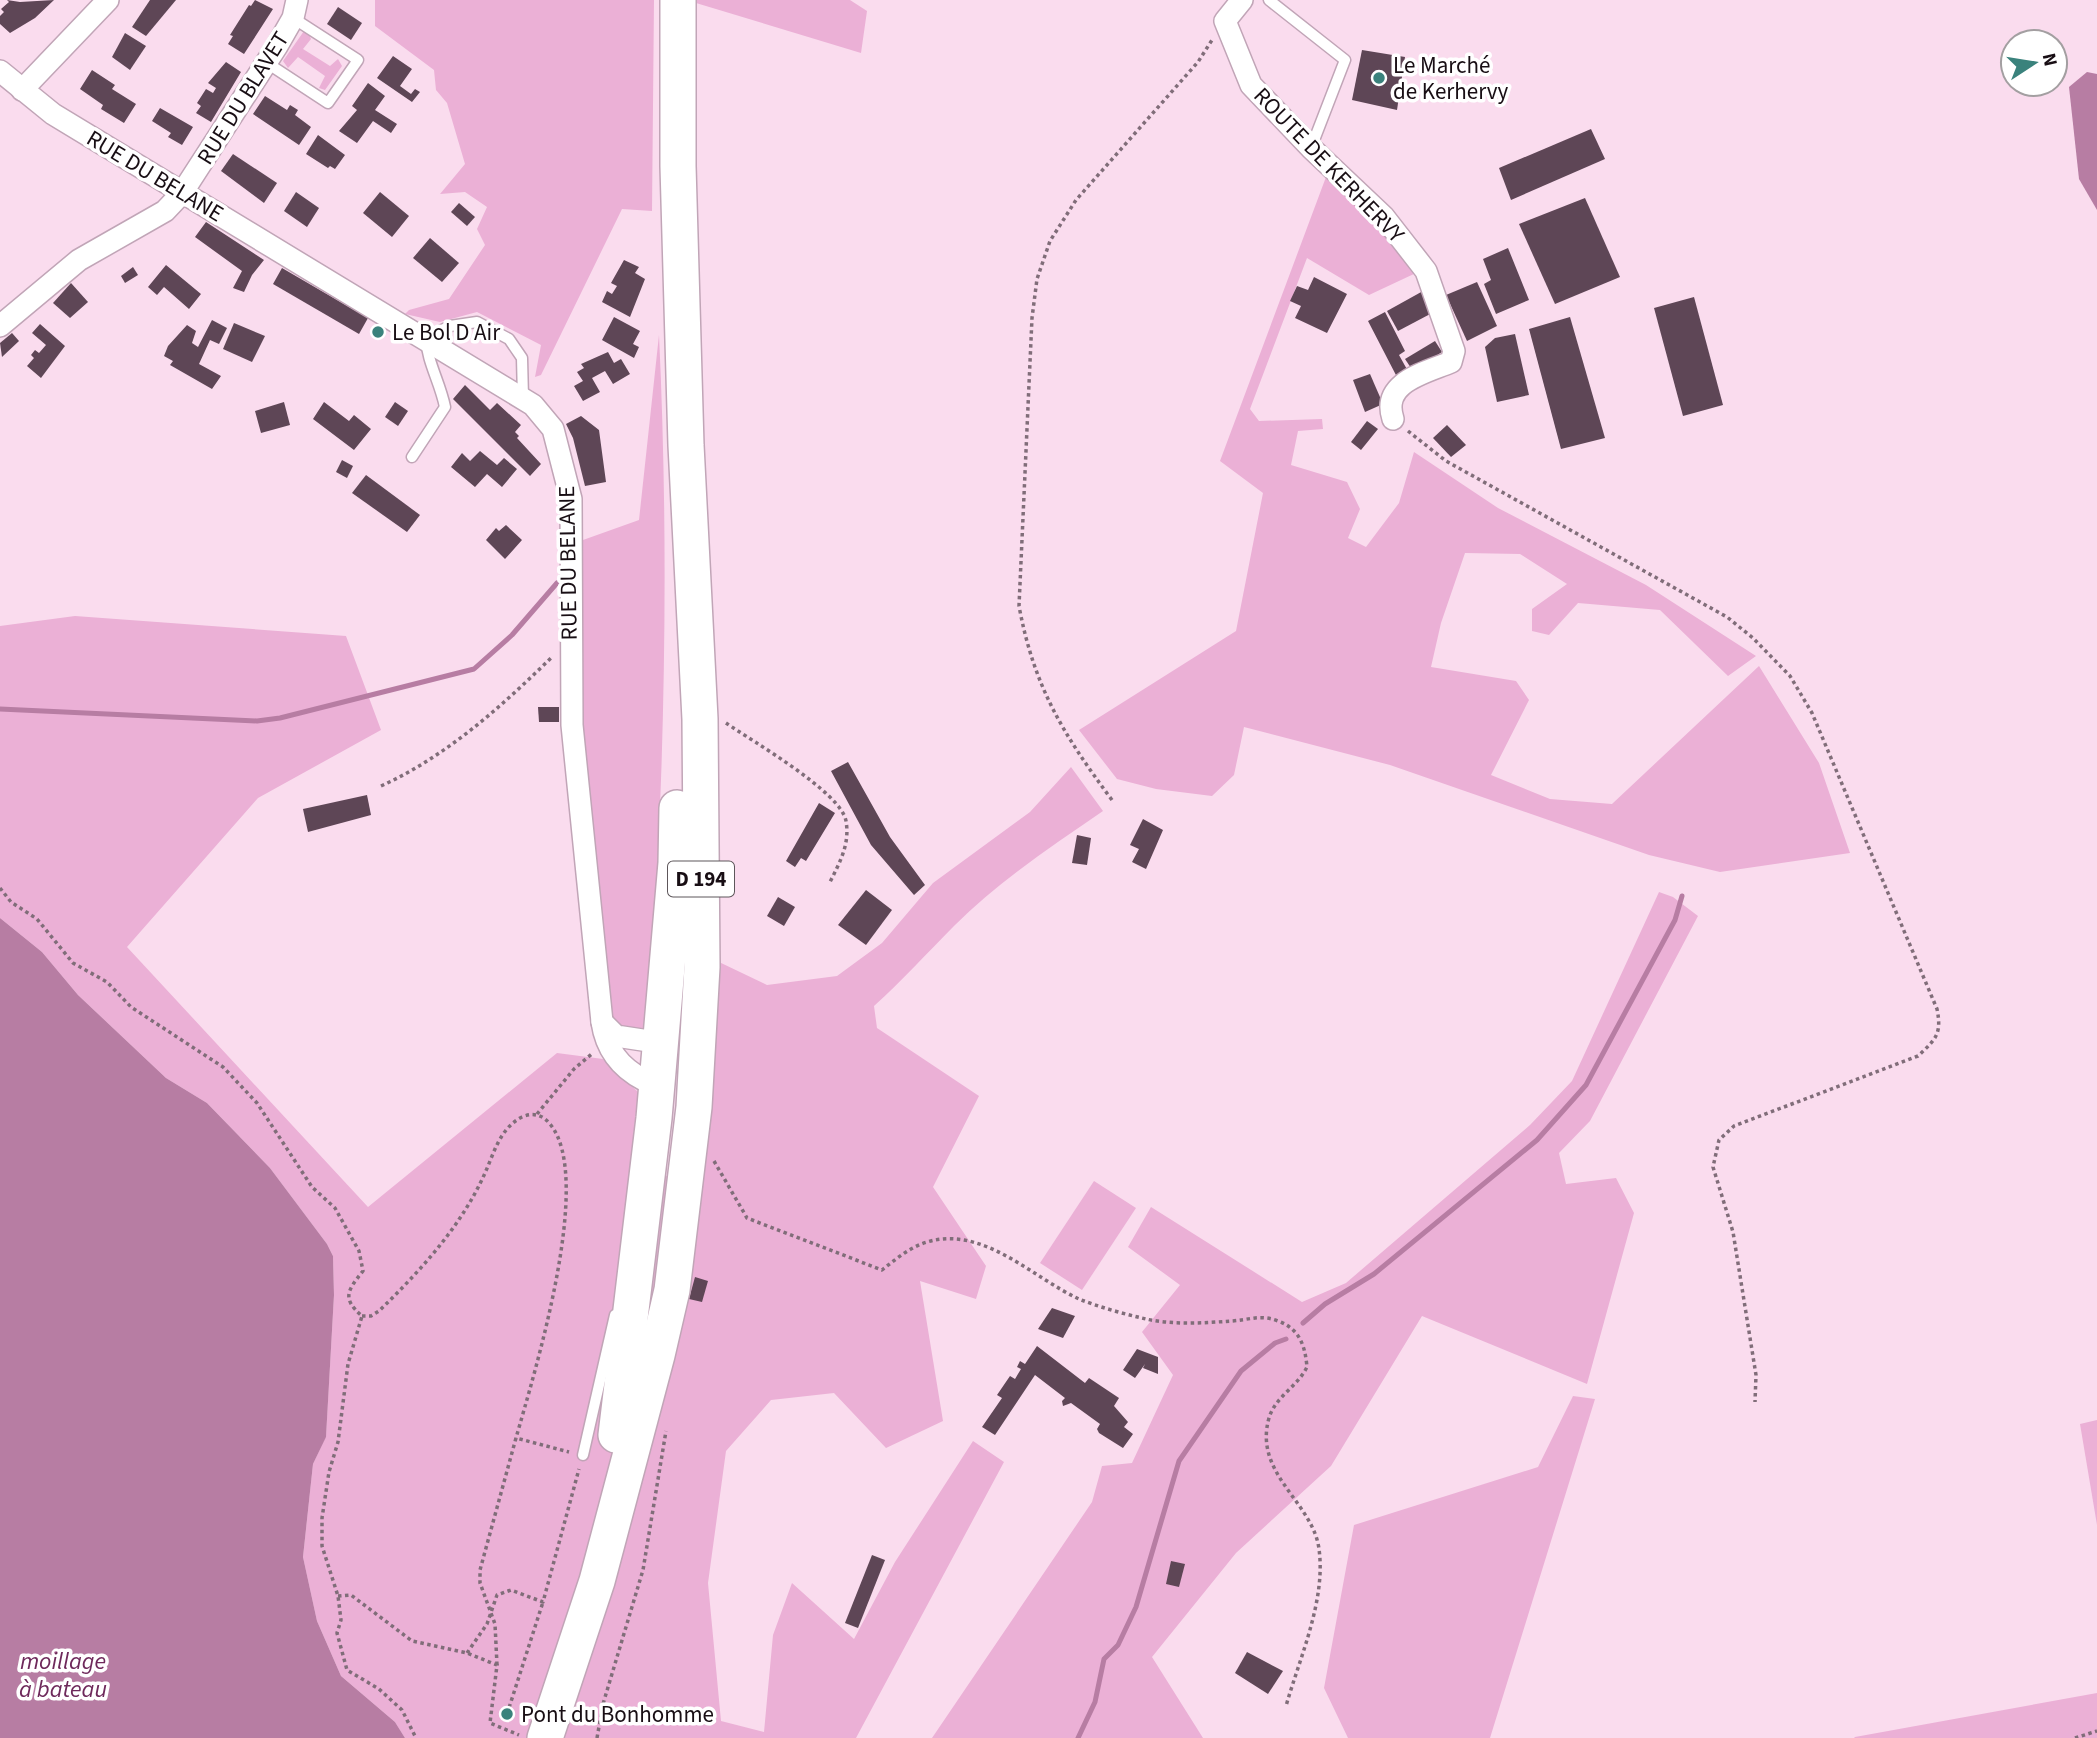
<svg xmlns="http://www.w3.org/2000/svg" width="2097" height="1738" viewBox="0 0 2097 1738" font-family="'Source Sans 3',sans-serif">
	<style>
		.green { fill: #ebb0d6 }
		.water { fill: #b77da3 }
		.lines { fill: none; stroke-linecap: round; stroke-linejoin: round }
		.stream { stroke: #b77da3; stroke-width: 5 }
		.building { fill: #5e4656 }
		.service-casing { stroke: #c1a5b7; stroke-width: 13 }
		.minor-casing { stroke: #c1a5b7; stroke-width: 24 }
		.primary-casing { stroke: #c1a5b7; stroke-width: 38 }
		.path { stroke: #806d79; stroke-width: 3.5; stroke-dasharray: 3.5 3.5; stroke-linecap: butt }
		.service { stroke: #fff; stroke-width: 10 }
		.minor { stroke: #fff; stroke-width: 21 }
		.primary { stroke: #fff; stroke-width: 35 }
		.poi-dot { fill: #3a827c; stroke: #fff; stroke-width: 2.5 }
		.labels { text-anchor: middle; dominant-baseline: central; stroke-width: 7; stroke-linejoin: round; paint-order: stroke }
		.shield { fill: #fff; stroke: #5d565a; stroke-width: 2 }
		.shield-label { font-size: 21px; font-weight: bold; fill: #180e14 }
		.poi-label { font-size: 23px; fill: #180e14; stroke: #fff; text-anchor: start }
		.street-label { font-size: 23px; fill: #180e14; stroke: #fff }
		.water-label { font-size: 24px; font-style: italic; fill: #6e295b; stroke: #fff }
	</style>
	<rect width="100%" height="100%" fill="#fadcee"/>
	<g class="green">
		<path d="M375,0H654L652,211L622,209L541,375L535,377L541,345L477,312L440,322L405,314L409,310L449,299L485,245L477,229L487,207L465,192L440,194L465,164L447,103L436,90L434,70L375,26Z"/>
		<path d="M696,0H850L867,11L861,53L696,3Z"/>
		<path d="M304,31L308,32L311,39L303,49L330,66L338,59L342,66L325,90L319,88L325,76L298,57L288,68L283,61Z"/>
		<path d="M1326,177L1381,231L1416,273L1369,295L1307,258L1250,409L1259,421L1322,419L1323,429L1298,431L1291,465L1347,482L1360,509L1348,538L1366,547L1399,503L1414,452L1498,508L1646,585L1756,656L1728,676L1660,610L1578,603L1549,635L1532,631V609L1567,584L1520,554L1465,553L1441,623L1431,667L1516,681L1529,700L1491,775L1550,799L1612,804L1759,666L1819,763L1850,853L1720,872L1649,855L1390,765L1244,727L1234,775L1212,796L1156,789L1117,779L1079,730L1236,631L1263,493L1220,461Z"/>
		<path d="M659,335C670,566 664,798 648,1029L620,1026L611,1017L579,727L583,540L639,520Z"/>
		<path d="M75,616L346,636L381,730L258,798L127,947L368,1207L557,1053L603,1059L638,1092L630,1169L702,1183L719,962L767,985L837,976L882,943L933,883L1030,812L1071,767L1103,811C1052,846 998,882 954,926C927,953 902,981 874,1006L877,1028L979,1096L933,1187L986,1266L976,1299L920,1281L943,1421L886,1448L834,1393L771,1400L726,1451L708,1583L721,1721L764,1732L773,1635L792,1583L854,1639L895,1562L973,1441L1004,1462L856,1738H405L395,1722L341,1676L317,1621L303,1557L313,1464L326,1436L334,1295L333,1256L327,1244L270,1168L207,1103L166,1078L78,995L42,952L0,918V626Z"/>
		<path d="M1659,892L1673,897L1698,916L1590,1121L1559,1153L1566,1184L1616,1178L1634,1213L1587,1384L1422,1316L1331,1466L1236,1553L1152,1657L1203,1738H932L1092,1502L1102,1466L1132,1463L1173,1375L1142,1332L1180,1285L1128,1247L1151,1207L1302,1302L1346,1283L1530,1125L1572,1081Z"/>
		<path d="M1094,1181L1136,1208L1082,1290L1040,1263Z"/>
		<path d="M1573,1396L1595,1399L1490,1738H1348L1324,1688L1354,1525L1538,1467Z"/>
		<path d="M2097,1420V1525L2080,1424Z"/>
		<path d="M2097,1693V1738H1854L1855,1737Z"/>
	</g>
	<g class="water">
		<path d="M2087,72L2097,74V210L2079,179L2069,87Z"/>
		<path d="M0,918L42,952L78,995L166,1078L207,1103L270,1168L327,1244L333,1256L334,1295L326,1437L313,1464L303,1557L317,1621L341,1676L395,1722L405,1738H0Z"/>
	</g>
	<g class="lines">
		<g class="stream">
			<path d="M0,709L257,721L280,718L474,669L512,635L557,583"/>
			<path d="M1303,1323L1325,1304L1374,1274L1537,1140L1586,1085L1675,920L1682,896"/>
			<path d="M1078,1738L1095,1702L1104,1659L1118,1645L1136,1607L1179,1461L1241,1371L1275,1343L1286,1339"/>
		</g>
	</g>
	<g class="building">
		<path d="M7,0L20,2L54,0L35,18L10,33L0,24V16L4,12L1,9L9,2Z"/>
		<path d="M150,0H176L146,36L132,27Z"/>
		<path d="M255,0L273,9L244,54L228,44L233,36L230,35L249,5L251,6Z"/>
		<path d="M338,7L362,23L351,40L327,24Z"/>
		<path d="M125,33L146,46L130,70L112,57Z"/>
		<path d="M1362,50L1405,57L1397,110L1352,100Z"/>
		<path d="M393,56L412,69L400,86L411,94L415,89L420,92L412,102L377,78Z"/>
		<path d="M226,62L241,72L211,122L196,113L201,106L197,103L206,89L213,93L216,88L208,83Z"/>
		<path d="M92,70L115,85L112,89L136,104L124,123L101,109L103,105L80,89Z"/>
		<path d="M368,83L385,96L375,110L397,124L391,133L373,121L357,143L339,131L357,110L352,106Z"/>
		<path d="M265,96L287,110L290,105L298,110L295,115L311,127L299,145L253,114Z"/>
		<path d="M160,108L193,127L182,145L168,137L171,133L152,121Z"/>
		<path d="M1591,129L1605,159L1511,200L1499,168Z"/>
		<path d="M318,135L345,155L335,169L330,166L328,168L306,154Z"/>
		<path d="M233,154L277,183L264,203L221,171Z"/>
		<path d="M296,192L319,208L307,227L284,211Z"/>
		<path d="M380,192L409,216L392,237L363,213Z"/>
		<path d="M1585,198L1620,277L1555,304L1519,224Z"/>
		<path d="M459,203L475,217L467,226L451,212Z"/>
		<path d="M206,222L264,260L252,275L244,292L233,288L242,271L195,237Z"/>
		<path d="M430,238L459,263L442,282L413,258Z"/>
		<path d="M1508,248L1529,300L1496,314L1484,284L1491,280L1483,259Z"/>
		<path d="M624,260L639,267L635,273L645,279L630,317L602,302L607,291L612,294L617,286L611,283Z"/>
		<path d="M166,265L201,294L189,309L164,287L157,295L148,287Z"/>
		<path d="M133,267L138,275L125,283L121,276Z"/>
		<path d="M282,268L368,318L359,334L273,284Z"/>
		<path d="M1314,277L1347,294L1327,333L1295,318L1301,306L1290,301L1297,286L1308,290Z"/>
		<path d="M1477,282L1497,326L1467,341L1446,295Z"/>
		<path d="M71,283L88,302L70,318L53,303Z"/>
		<path d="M1423,291L1434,312L1398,331L1387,311Z"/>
		<path d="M1694,297L1723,405L1683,416L1654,308Z"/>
		<path d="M1385,312L1405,351L1399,355L1409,373L1398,379L1368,321Z"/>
		<path d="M614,317L640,331L633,344L639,347L634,358L602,340Z"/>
		<path d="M1570,317L1605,438L1561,449L1529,329Z"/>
		<path d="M212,320L227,328L219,344L210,340L199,364L221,376L212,389L170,365L173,361L164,356L168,346L187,325L196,331L192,343L198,347Z"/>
		<path d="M234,323L265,336L252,362L223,349Z"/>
		<path d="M40,324L65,346L41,378L27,366L34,358L31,355L35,350L39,353L46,345L32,333Z"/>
		<path d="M12,333L19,341L2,357L0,343Z"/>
		<path d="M1515,334L1529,395L1497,402L1485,347L1495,338Z"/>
		<path d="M1435,341L1442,352L1413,371L1405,359Z"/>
		<path d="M608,352L614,363L621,359L630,374L613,384L605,371L592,378L600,392L583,401L574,386L583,381L577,372L584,368L581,364Z"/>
		<path d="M1370,374L1383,404L1365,412L1353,380Z"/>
		<path d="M465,385L490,410L497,403L521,425L515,432L519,436L517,438L541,464L530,476L453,399Z"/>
		<path d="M284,402L290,425L261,433L255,411Z"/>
		<path d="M324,402L349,421L354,415L371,429L354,450L313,419Z"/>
		<path d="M395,402L408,411L398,426L385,417Z"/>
		<path d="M581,416L599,430L606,482L585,486L573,438L566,424Z"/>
		<path d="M1367,421L1378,429L1361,450L1351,442Z"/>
		<path d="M1447,425L1466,445L1451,457L1433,438Z"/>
		<path d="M480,451L497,465L504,458L517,469L502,487L487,474L475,487L451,467L462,453L470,461Z"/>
		<path d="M342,460L353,466L347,478L336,472Z"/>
		<path d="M366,475L420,515L407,532L352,493Z"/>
		<path d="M506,525L522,540L505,559L486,540L496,528L499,531Z"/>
		<path d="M538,707H559V722H539Z"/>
		<path d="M848,762L890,837L925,885L914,895L871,845L831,771Z"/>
		<path d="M367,795L371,815L308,832L303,809Z"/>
		<path d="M819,803L835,813L806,861L801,858L795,867L786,861Z"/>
		<path d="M1143,819L1163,830L1146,869L1132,862L1139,849L1130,845Z"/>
		<path d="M1077,835L1091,838L1087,865L1072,863Z"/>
		<path d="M866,890L892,910L866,945L838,925Z"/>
		<path d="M778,897L795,907L784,926L767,916Z"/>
		<path d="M695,1277L708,1281L702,1302L689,1299Z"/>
		<path d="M1052,1308L1075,1316L1063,1338L1038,1329Z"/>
		<path d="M1037,1346L1085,1383L1089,1378L1119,1398L1114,1406L1128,1422L1124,1427L1133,1434L1123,1448L1099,1433L1097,1429L1100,1424L1071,1403L1063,1406L1062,1401L1065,1398L1035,1375L995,1435L982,1427L1002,1398L997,1395L1010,1376L1015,1379L1021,1369L1017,1367L1020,1361L1025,1364Z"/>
		<path d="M1137,1349L1158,1357V1374L1143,1368L1145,1364L1135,1378L1123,1370Z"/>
		<path d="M872,1555L885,1560L858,1628L845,1623Z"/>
		<path d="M1171,1561L1185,1564L1179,1587L1166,1584Z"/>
		<path d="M1247,1652L1283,1671L1268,1694L1235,1673Z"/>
	</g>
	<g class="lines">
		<defs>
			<g id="service">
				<path d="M1269,0L1345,60L1311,148"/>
				<path d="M267,63L328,103L358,60L293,18"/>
				<path d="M412,457L445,407C440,382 427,362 426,338L450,326L477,322L509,339L522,358L523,398"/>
				<path d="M583,1455L615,1315"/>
			</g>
			<g id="minor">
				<path d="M1242,0L1225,21L1251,85L1311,148L1384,217L1426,271L1454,351L1451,362C1425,373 1381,382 1393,419"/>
				<path d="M0,71L53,114L533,405L553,429L571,499L572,725L602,1022C606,1049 619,1067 644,1080"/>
				<path d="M22,90L108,0"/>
				<path d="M0,326L79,260L165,211L182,193L277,46L293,18L297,0"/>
				<path d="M602,1022L616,1036L649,1041"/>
			</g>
			<g id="primary">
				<path d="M616,1435L654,1118L676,863L677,808"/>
				<path d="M545,1738L597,1581L657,1355L672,1290L694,1107L702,967L700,719L686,445L678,166V0"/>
			</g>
		</defs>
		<use href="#service" class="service-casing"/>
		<use href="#minor" class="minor-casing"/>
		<use href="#primary" class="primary-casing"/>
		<g class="path">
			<path d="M1408,431L1446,461L1727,617L1753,638L1790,676L1812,713L1937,1009C1942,1034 1936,1039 1918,1056L1734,1126L1719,1140L1713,1167L1733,1232L1756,1375L1755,1402"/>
			<path d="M726,723C752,741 841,792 846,821C850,844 840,862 830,882"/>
			<path d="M381,786C447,756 502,706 553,656"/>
			<path d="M1112,800C1063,734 1034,687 1019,606L1032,318L1037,279L1050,241L1076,200L1198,62L1212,40"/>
			<path d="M0,888L11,902L37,919L73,963L107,982L131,1007L223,1067L257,1103L312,1187L335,1208L359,1251L363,1271C348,1290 341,1298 362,1316L348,1364L338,1442L329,1472L322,1518V1546L338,1596L341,1620L337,1633L347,1670L379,1689L402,1710L416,1738"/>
			<path d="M537,1114L574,1069L593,1053"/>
			<path d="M714,1161L747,1218L882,1270C896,1259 910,1247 927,1242C983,1225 1033,1278 1079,1299C1099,1307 1124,1314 1146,1319C1172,1325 1205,1323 1231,1321C1249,1320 1261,1314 1278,1321C1300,1329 1305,1346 1307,1367C1298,1386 1275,1397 1269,1418C1253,1474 1313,1502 1319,1549C1326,1600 1300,1657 1286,1706"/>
			<path d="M362,1316H371L379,1311C420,1271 461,1227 485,1173C494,1153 500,1128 522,1117C533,1112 543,1115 550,1124C595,1178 534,1374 516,1438"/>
			<path d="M338,1596L351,1595L412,1641L467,1653L497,1665L490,1723L519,1735"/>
			<path d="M467,1653L487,1624L497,1595L511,1590L543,1602L579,1469"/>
			<path d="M497,1665L495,1624L480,1583V1570L516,1438L569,1452"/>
			<path d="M507,1714L543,1602"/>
			<path d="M597,1738L603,1704L643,1570L666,1431"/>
			<path d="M2075,1738L2097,1731"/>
		</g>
		<use href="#service" class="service"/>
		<use href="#minor" class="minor"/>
		<use href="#primary" class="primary"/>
	</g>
	<g class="poi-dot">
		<circle cx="1379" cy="78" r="7"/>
		<circle cx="378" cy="332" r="7"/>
		<circle cx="507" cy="1714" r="7"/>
	</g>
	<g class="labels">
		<rect class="shield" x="668" y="861.5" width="66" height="35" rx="5"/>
		<g class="shield-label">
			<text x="701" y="879">D 194</text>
		</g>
		<g class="poi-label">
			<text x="1393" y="65">Le Marché<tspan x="1393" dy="26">de Kerhervy</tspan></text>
			<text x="392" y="332">Le Bol D Air</text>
			<text x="521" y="1714">Pont du Bonhomme</text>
		</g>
		<g class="street-label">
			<text transform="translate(243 98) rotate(-58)">RUE DU BLAVET</text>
			<text transform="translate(1329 165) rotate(46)">ROUTE DE KERHERVY</text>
			<text transform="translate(155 176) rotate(31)">RUE DU BELANE</text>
			<text transform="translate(568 563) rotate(-91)">RUE DU BELANE</text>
		</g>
		<g class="water-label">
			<text x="63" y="1661">moillage<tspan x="63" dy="28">à bateau</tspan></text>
		</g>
	</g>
	<g transform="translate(2034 63) rotate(78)"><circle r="33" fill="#ffffff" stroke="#a39fa1" stroke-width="2"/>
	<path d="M0-5L12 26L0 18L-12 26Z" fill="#3a827c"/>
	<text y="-10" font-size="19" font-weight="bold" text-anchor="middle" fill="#180e14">N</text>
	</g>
</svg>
